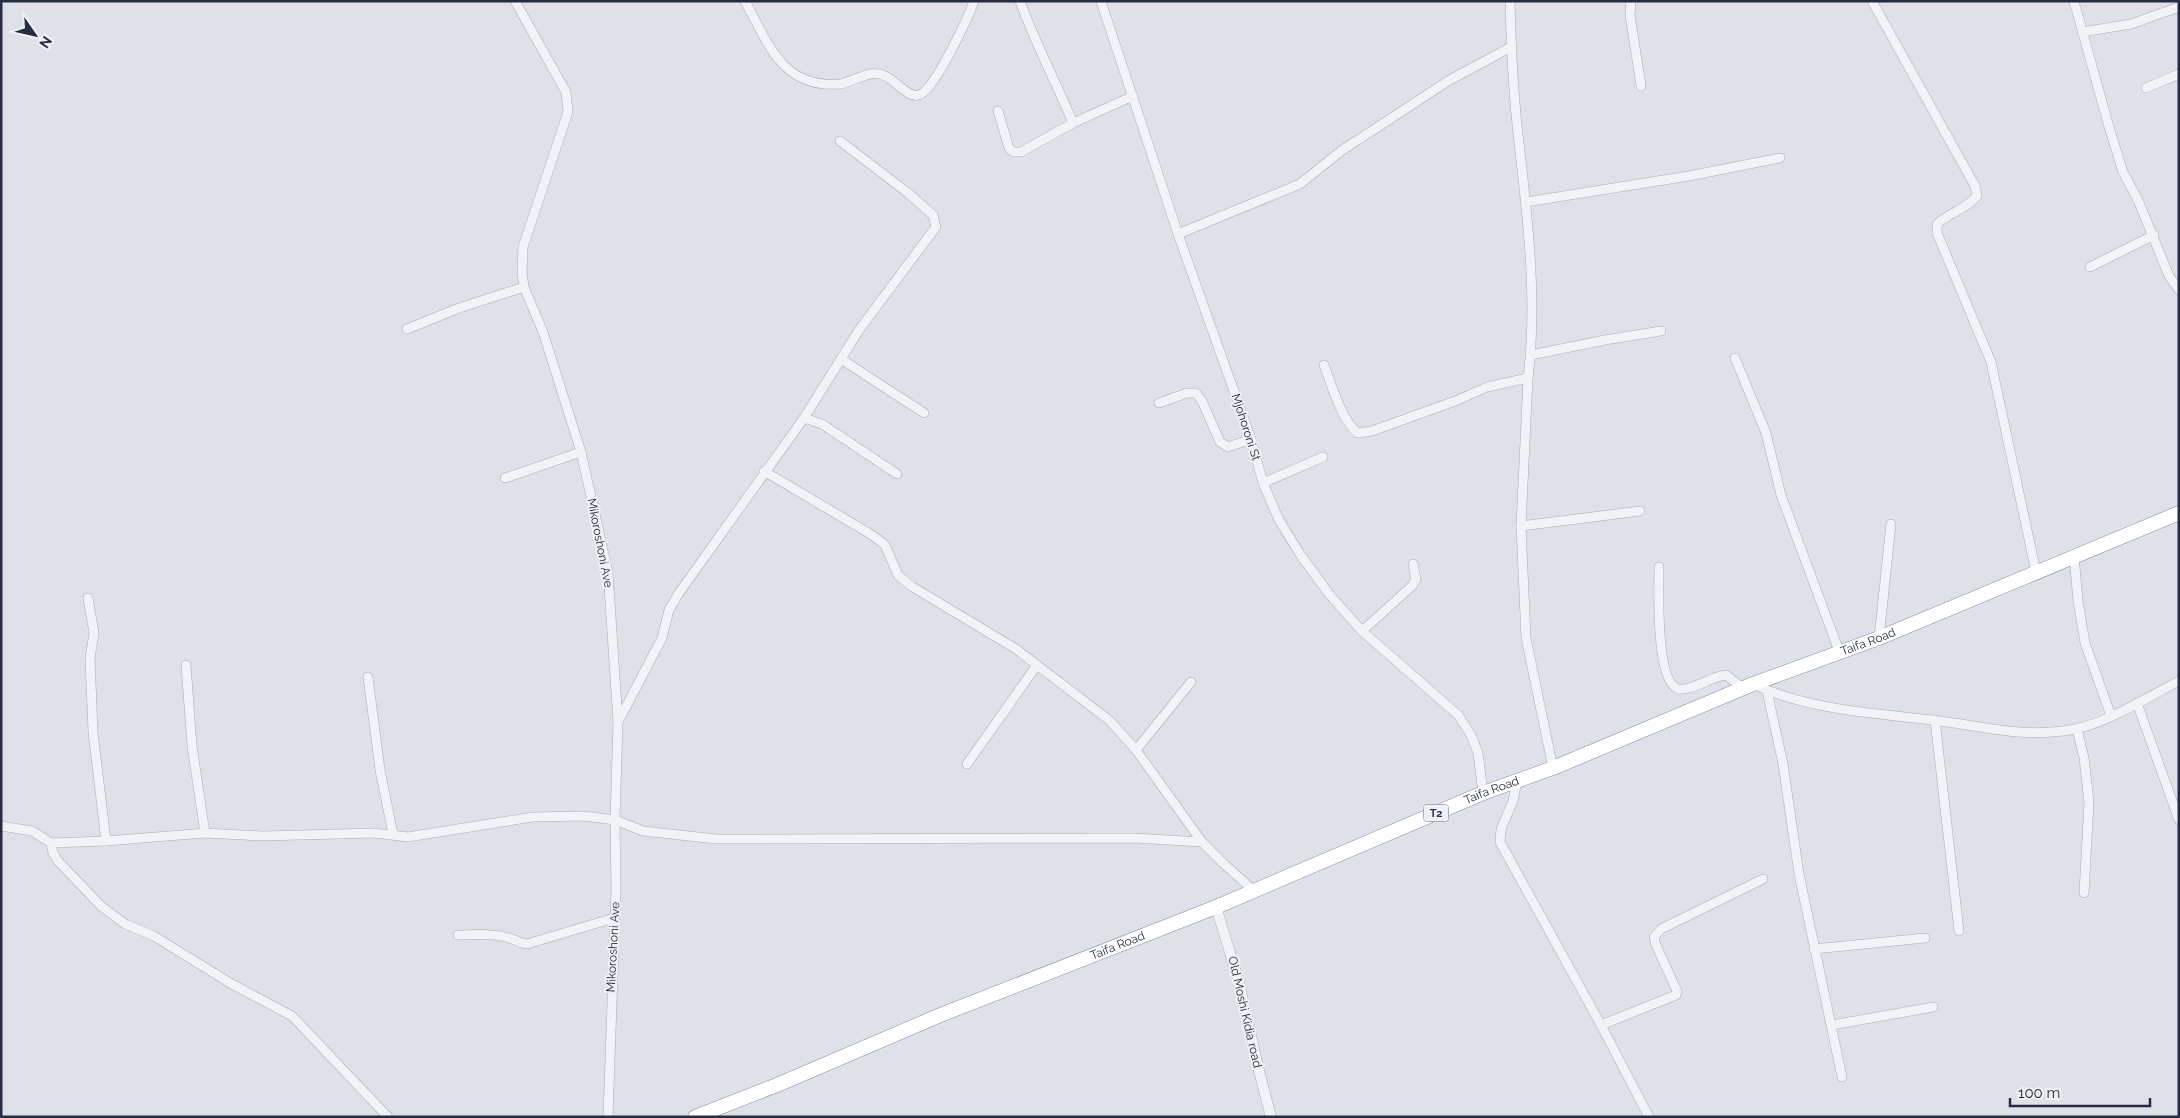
<svg xmlns="http://www.w3.org/2000/svg" width="2180" height="1118" viewBox="0 0 2180 1118" font-family="Raleway,sans-serif">
	<style>
		.lines { fill: none; stroke-linecap: round; stroke-linejoin: round }
		.minor-casing { stroke: #a8abb7; stroke-width: 10 }
		.tertiary-casing { stroke: #a8abb7; stroke-width: 11 }
		.trunk-casing { stroke: #858ba1; stroke-width: 15 }
		.minor { stroke: #f2f3f7; stroke-width: 9 }
		.tertiary { stroke: #f2f3f7; stroke-width: 10 }
		.trunk { stroke: #fff; stroke-width: 14 }
		.labels { text-anchor: middle; dominant-baseline: central; stroke-width: 4; stroke-linejoin: round; paint-order: stroke }
		.shield { fill: #eef0f6; stroke: #626777; stroke-width: 1 }
		.shield-label { font-size: 11px; font-weight: bold; fill: #262c41 }
		.street-label { font-size: 12px; fill: #262c41; stroke: #eef0f6 }
	</style>
	<rect width="100%" height="100%" fill="#dfe1e9"/>
	<g class="lines">
		<defs>
			<g id="minor">
				<path d="M515,1L566,92L568,112L523,247L522,272L524,287L543,332L581,452L608,572L618,722L615,820L616,890L608,1117"/>
				<path d="M745,1C768,43 782,89 840,84C853,82 867,71 880,74C893,76 907,99 919,95C934,91 968,18 974,1"/>
				<path d="M1020,1C1035,43 1056,82 1073,123"/>
				<path d="M1101,1L1178,234L1251,439L1263,483L1279,520L1300,554L1329,594L1362,631L1458,715L1471,735L1478,753L1483,793"/>
				<path d="M1510,1C1511,46 1513,90 1518,134C1527,214 1538,297 1528,378L1521,526L1526,638L1553,768"/>
				<path d="M1631,1L1630,15L1641,86"/>
				<path d="M1872,1L1975,186L1977,196C1966,209 1949,213 1937,224V233L1991,362L2036,572"/>
				<path d="M2074,1L2109,127L2123,172L2138,200L2169,276L2179,290"/>
				<path d="M2082,32L2131,24L2179,7"/>
				<path d="M2146,88L2179,74"/>
				<path d="M998,111L1009,148L1013,152H1021L1073,123L1133,96"/>
				<path d="M1526,202L1689,176L1780,158"/>
				<path d="M1178,234L1300,184L1341,151L1448,81L1511,47"/>
				<path d="M2090,267L2154,235"/>
				<path d="M407,329L459,308L524,287"/>
				<path d="M1531,355L1605,340L1661,331"/>
				<path d="M1735,358L1766,433L1781,495L1839,651"/>
				<path d="M841,359L924,413"/>
				<path d="M1324,365C1331,383 1342,422 1358,433L1372,431L1458,400L1487,387L1528,378"/>
				<path d="M1159,403L1187,393H1196L1202,401L1220,442L1228,447L1251,439"/>
				<path d="M804,418L822,424L897,474"/>
				<path d="M764,471L872,535L885,545L898,575L911,586L1016,649L1109,720L1136,750L1202,842L1223,863L1253,890"/>
				<path d="M505,478L581,452"/>
				<path d="M1263,483L1323,457"/>
				<path d="M1521,526L1640,511"/>
				<path d="M2074,556L2078,601L2085,643L2111,716"/>
				<path d="M1659,567C1659,586 1655,684 1679,689C1692,691 1712,676 1726,675L1743,688"/>
				<path d="M88,598L94,633L90,658L93,732L106,841"/>
				<path d="M1362,631L1412,586L1416,579L1413,564"/>
				<path d="M1879,638L1891,524"/>
				<path d="M186,665L192,746L205,833"/>
				<path d="M368,677L380,770L393,834"/>
				<path d="M1753,684C1809,710 1872,713 1932,720C1984,726 2022,739 2075,729C2107,723 2150,696 2179,681"/>
				<path d="M1767,691L1783,764L1799,874L1842,1077"/>
				<path d="M2137,703L2179,820"/>
				<path d="M1935,720L1959,931"/>
				<path d="M618,722L662,638L669,610L679,593L804,418L859,330L936,227L933,215L908,193L840,141"/>
				<path d="M2077,729L2084,758L2089,802L2084,893"/>
				<path d="M1136,750L1191,682"/>
				<path d="M967,764L1037,665"/>
				<path d="M1517,781L1513,801L1501,829L1500,842L1601,1025L1649,1117"/>
				<path d="M1,826L32,831L51,843L106,841L205,833L263,836L374,833L408,837L533,817L584,816L615,820L643,831L716,839L1134,838L1202,842"/>
				<path d="M51,843L53,853L58,861L101,906L125,924L154,936L230,983L292,1016L388,1117"/>
				<path d="M458,935C473,935 490,933 505,937C514,938 517,943 527,944L614,918"/>
				<path d="M1814,949L1925,938"/>
				<path d="M1601,1025L1676,995L1677,991L1656,945L1654,937L1661,929L1763,879"/>
				<path d="M1832,1025L1933,1007"/>
			</g>
			<path id="tertiary" d="M1216,907L1239,982L1260,1075L1271,1117"/>
			<g id="trunk">
				<path id="s1" d="M695,1117L777,1085L938,1016L1216,907L1483,793L1553,768L1753,684L1879,638L2179,513"/>
			</g>
		</defs>
		<use href="#minor" class="minor-casing"/>
		<use href="#tertiary" class="tertiary-casing"/>
		<use href="#trunk" class="trunk-casing"/>
		<use href="#minor" class="minor"/>
		<use href="#tertiary" class="tertiary"/>
		<use href="#trunk" class="trunk"/>
	</g>
	<g class="labels">
		<rect class="shield" x="1423.5" y="804.5" width="25" height="17" rx="4"/>
		<g class="shield-label">
			<text x="1436" y="813">T2</text>
		</g>
		<g class="street-label">
			<text transform="translate(1246 427) rotate(72)">Mjohoroni St</text>
			<text transform="translate(600 543) rotate(79)">Mikoroshoni Ave</text>
			<text stroke="none"><textPath href="#s1" startOffset="1266">Taifa Road</textPath></text>
			<text stroke="none"><textPath href="#s1" startOffset="861">Taifa Road</textPath></text>
			<text stroke="none"><textPath href="#s1" startOffset="456">Taifa Road</textPath></text>
			<text transform="translate(613 947) rotate(-87)">Mikoroshoni Ave</text>
			<text transform="translate(1245 1012) rotate(77)">Old Moshi Kidia road</text>
		</g>
	</g>
	<rect width="2180" height="1118" fill="none" stroke="#262c41" stroke-width="5"/>
	<g transform="translate(35 35) rotate(124)" stroke="#eef0f6" stroke-width="4" paint-order="stroke">
	<path d="M0-4L9 19L0 12L-9 19Z" fill="#262c41"/>
	<text y="-8" font-size="14" font-weight="bold" text-anchor="middle" fill="#262c41">N</text>
	</g>
	<path d="M2010 1098v8h140v-8" fill="none" stroke="#262c41" stroke-width="2.5"/>
	<text x="2018" y="1098" font-size="15" fill="#262c41" stroke="#eef0f6" stroke-width="4" paint-order="stroke">100 m</text>
</svg>
